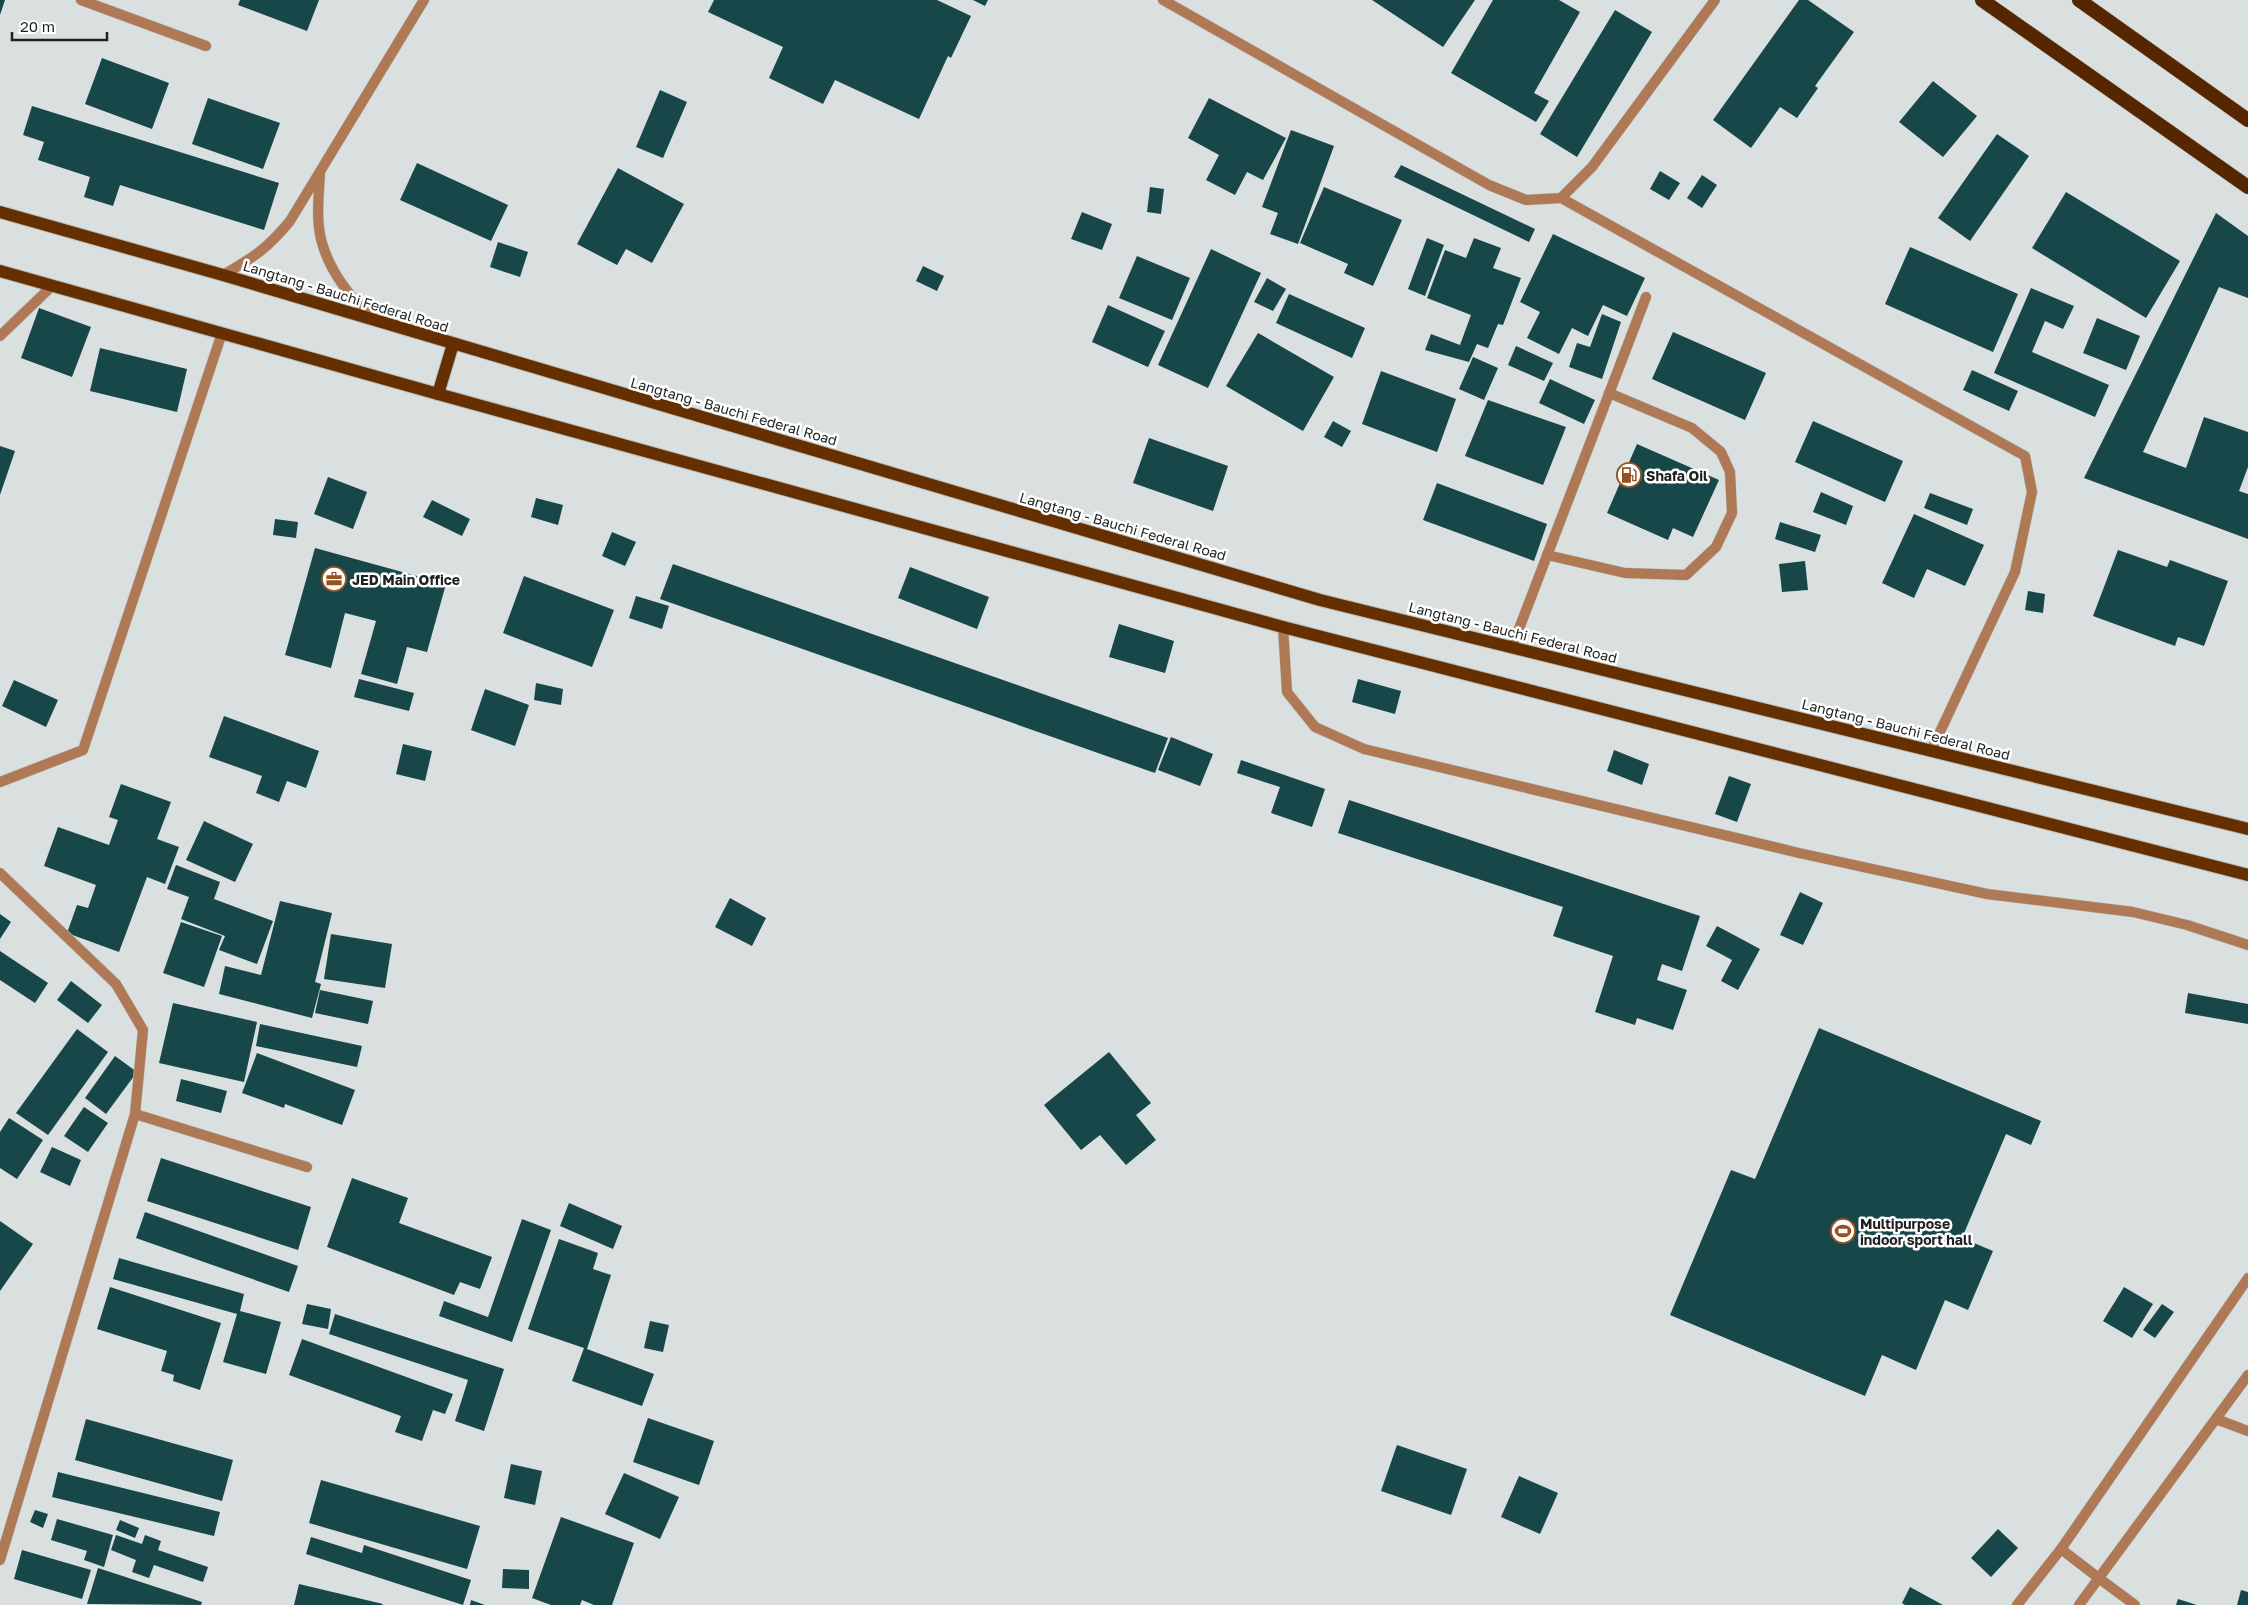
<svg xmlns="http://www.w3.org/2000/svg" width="2248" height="1605" viewBox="0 0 2248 1605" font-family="'Golos Text',sans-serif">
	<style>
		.building { fill: #174749 }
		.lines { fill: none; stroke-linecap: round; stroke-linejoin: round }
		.service-casing { stroke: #b8bebe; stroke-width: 11 }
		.minor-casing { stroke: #b8bebe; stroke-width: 11 }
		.tertiary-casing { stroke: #b8bebe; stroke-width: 11 }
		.primary-casing { stroke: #b8bebe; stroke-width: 14 }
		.trunk-casing { stroke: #b8bebe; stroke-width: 15 }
		.service { stroke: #af7955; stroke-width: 10 }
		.minor { stroke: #af7955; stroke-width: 10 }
		.tertiary { stroke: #af7955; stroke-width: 10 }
		.primary { stroke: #662f00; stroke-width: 12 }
		.trunk { stroke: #552600; stroke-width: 14 }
		.labels { text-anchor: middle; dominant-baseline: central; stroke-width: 5; stroke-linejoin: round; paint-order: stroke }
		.street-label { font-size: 14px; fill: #1f2121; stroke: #fff }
		.poi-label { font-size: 14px; font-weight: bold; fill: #1f2121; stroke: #fff; text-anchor: start }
	</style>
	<rect width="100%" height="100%" fill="#dae0e0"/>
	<g class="building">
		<path d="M0,0H5L0,15Z"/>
		<path d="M240,0H319L307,31L238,5Z"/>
		<path d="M714,0H937L971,16L951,58L948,56L919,119L835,80L823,104L769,78L783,47L708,12Z"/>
		<path d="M973,0H988L985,6Z"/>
		<path d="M1372,0H1475L1443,47Z"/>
		<path d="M1493,0H1559L1580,12L1534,93L1549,101L1536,122L1451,73Z"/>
		<path d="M1799,0H1808L1854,32L1815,86L1818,88L1797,118L1780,107L1751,148L1713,120Z"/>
		<path d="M1615,10L1652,32L1577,157L1540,134Z"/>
		<path d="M102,58L169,83L152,129L85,104Z"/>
		<path d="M1933,81L1977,116L1943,157L1899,122Z"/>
		<path d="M660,90L687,102L663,158L636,147Z"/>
		<path d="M208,98L280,123L263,169L192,144Z"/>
		<path d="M1209,98L1286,138L1263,180L1247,172L1235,195L1206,180L1219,155L1188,138Z"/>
		<path d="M32,106L279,183L264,230L120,185L113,206L84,197L90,177L38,160L44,142L23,135Z"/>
		<path d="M1291,130L1334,146L1298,244L1270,234L1278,213L1262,207Z"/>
		<path d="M1997,134L2029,156L1970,241L1938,218Z"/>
		<path d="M417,163L508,205L491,241L400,200Z"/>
		<path d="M1401,165L1535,229L1529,242L1394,177Z"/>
		<path d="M618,168L684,204L652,263L626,249L617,265L577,244Z"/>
		<path d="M1660,171L1680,183L1669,200L1650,189Z"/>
		<path d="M1702,175L1717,185L1702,208L1687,198Z"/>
		<path d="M1150,187L1164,189L1161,214L1147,212Z"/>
		<path d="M1324,187L1402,220L1373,286L1344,273L1348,264L1300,243Z"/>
		<path d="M2066,192L2180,261L2146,318L2032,248Z"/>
		<path d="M1082,212L1112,224L1102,250L1071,239Z"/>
		<path d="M2216,213L2248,236V298L2219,287L2143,452L2186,468L2204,417L2248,432V467L2239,491L2248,494V539L2084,478Z"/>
		<path d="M1553,234L1645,278L1627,316L1603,305L1588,336L1572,328L1559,354L1527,338L1540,312L1520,302Z"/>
		<path d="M1427,238L1444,245L1425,296L1408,289Z"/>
		<path d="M1474,238L1501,248L1493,268L1521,278L1503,325L1498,324L1488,348L1477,344L1469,362L1425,350L1431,334L1460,345L1471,315L1427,298L1445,250L1466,258Z"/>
		<path d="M498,242L528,252L520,277L490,267Z"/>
		<path d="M1910,247L2018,294L1993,352L1885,304Z"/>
		<path d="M1211,249L1261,273L1208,388L1158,365Z"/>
		<path d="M1137,256L1190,278L1172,320L1119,298Z"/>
		<path d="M923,266L944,276L937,291L916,281Z"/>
		<path d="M1267,278L1286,289L1273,311L1254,302Z"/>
		<path d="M2031,288L2074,306L2063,329L2045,321L2032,352L2109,385L2095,417L1994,373Z"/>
		<path d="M1289,294L1365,328L1352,358L1276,323Z"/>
		<path d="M1108,305L1165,331L1148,367L1092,342Z"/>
		<path d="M39,308L91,327L72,377L21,358Z"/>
		<path d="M1602,314L1621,322L1602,379L1569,367L1577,343L1590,347Z"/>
		<path d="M2097,318L2140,336L2126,370L2083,353Z"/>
		<path d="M1673,332L1766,373L1745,420L1652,379Z"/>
		<path d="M1258,333L1334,377L1303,431L1226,386Z"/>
		<path d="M1516,346L1553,363L1544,381L1508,365Z"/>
		<path d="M100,348L187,369L177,412L90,391Z"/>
		<path d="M1473,357L1498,368L1484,400L1459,389Z"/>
		<path d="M1972,370L2018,391L2009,411L1963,390Z"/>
		<path d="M1381,371L1456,399L1437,452L1362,424Z"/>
		<path d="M1550,379L1595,400L1584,424L1539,403Z"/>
		<path d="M1488,400L1566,427L1543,485L1465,456Z"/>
		<path d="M1333,421L1351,431L1342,447L1324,437Z"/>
		<path d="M1813,421L1903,461L1885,502L1795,462Z"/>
		<path d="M1149,438L1228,466L1213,511L1133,483Z"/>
		<path d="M1637,444L1719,480L1693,537L1673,528L1668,540L1607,513Z"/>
		<path d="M0,446L15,451L0,495Z"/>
		<path d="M328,477L367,492L353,529L314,514Z"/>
		<path d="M1437,483L1547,524L1534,561L1423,520Z"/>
		<path d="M1821,492L1853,506L1846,525L1813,512Z"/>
		<path d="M1930,493L1973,509L1967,525L1924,508Z"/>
		<path d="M536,498L563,505L558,525L531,517Z"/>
		<path d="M432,500L470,519L462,536L423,517Z"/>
		<path d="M1914,514L1984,545L1965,586L1927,569L1914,598L1882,583Z"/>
		<path d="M275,519L298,522L296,538L273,535Z"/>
		<path d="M1780,522L1821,535L1815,552L1775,539Z"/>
		<path d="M612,532L636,542L625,566L602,556Z"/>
		<path d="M315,548L446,584L427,652L407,647L397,684L361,674L376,621L345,613L331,668L285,655Z"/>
		<path d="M2118,550L2167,567L2170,560L2228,581L2204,646L2178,637L2175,646L2093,616Z"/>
		<path d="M1805,561L1808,590L1782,592L1779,564Z"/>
		<path d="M673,564L1168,738L1155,773L660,599Z"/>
		<path d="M910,567L989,597L977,629L898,598Z"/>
		<path d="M524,576L614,610L592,667L503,633Z"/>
		<path d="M2028,591L2045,594L2043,613L2025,610Z"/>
		<path d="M636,596L669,606L662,629L629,618Z"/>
		<path d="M1119,624L1174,641L1165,673L1109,657Z"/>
		<path d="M359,679L414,693L409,711L354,697Z"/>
		<path d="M1358,679L1401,691L1395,714L1352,702Z"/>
		<path d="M14,680L58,700L46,727L2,706Z"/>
		<path d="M536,683L563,689L561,705L534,700Z"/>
		<path d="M485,689L529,705L515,746L471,730Z"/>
		<path d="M224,716L319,751L306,788L287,781L279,802L256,793L262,776L209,757Z"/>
		<path d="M1171,737L1213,754L1200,786L1158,770Z"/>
		<path d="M403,744L432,751L425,781L396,774Z"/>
		<path d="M1614,750L1649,764L1642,785L1607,771Z"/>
		<path d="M1241,760L1325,789L1312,827L1271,813L1280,787L1237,773Z"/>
		<path d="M1729,776L1751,784L1737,822L1715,814Z"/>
		<path d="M121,784L171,802L157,839L179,847L165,884L147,877L119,952L67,933L77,905L88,908L96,885L44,866L58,827L109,845L118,820L109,817Z"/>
		<path d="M1349,800L1700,916L1682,971L1662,964L1657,980L1687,990L1673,1030L1637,1018L1635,1025L1595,1012L1613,956L1553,936L1563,907L1338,833Z"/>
		<path d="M204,821L253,844L235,882L186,860Z"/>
		<path d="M176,865L220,882L214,899L273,921L257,964L219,950L225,936L181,919L189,897L167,889Z"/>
		<path d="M1800,892L1823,903L1803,945L1780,935Z"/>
		<path d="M730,898L766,918L752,946L715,927Z"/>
		<path d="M280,901L332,913L315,982L321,984L312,1018L219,994L225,966L261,975Z"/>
		<path d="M0,914L11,922L0,939Z"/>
		<path d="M181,922L222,936L204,987L163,973Z"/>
		<path d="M1717,926L1760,949L1738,990L1721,981L1732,960L1706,946Z"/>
		<path d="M331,934L392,944L385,988L324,979Z"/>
		<path d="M0,951L48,983L35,1003L0,980Z"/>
		<path d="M71,981L102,1005L88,1023L57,1000Z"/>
		<path d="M320,990L373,1001L368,1024L315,1013Z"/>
		<path d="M2188,993L2248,1004V1024L2185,1013Z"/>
		<path d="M173,1003L257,1022L244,1082L159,1063Z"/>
		<path d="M260,1024L362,1046L357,1067L256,1046Z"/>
		<path d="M1819,1028L2041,1121L2031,1145L2006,1134L1962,1238L1993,1251L1968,1310L1945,1300L1916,1370L1882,1355L1865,1396L1670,1315L1731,1170L1755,1179Z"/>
		<path d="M77,1029L108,1052L48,1135L16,1113Z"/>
		<path d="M1109,1052L1151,1103L1136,1115L1156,1140L1126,1165L1100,1135L1081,1150L1044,1105Z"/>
		<path d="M257,1053L355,1090L342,1125L285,1104L284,1108L242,1093Z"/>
		<path d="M115,1056L137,1072L106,1114L85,1098Z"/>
		<path d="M181,1079L227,1091L221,1113L176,1101Z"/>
		<path d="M84,1107L108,1123L88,1152L64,1136Z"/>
		<path d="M9,1118L43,1140L17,1179L0,1168V1132Z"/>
		<path d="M52,1147L81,1160L70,1186L40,1172Z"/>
		<path d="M161,1158L311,1207L298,1250L147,1201Z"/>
		<path d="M352,1178L408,1198L399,1223L492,1257L480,1289L460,1282L454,1295L327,1247Z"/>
		<path d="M569,1203L622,1226L613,1249L560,1226Z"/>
		<path d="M145,1212L298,1266L289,1292L136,1238Z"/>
		<path d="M522,1219L551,1230L512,1342L439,1316L444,1301L488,1317Z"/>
		<path d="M0,1221L33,1244L0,1291Z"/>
		<path d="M559,1239L598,1253L593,1269L611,1275L587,1349L654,1374L642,1406L572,1381L584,1348L528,1329Z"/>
		<path d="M119,1258L244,1294L240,1311L281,1322L266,1374L223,1362L237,1314L113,1279Z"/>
		<path d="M110,1287L221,1323L200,1390L173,1381L174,1375L161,1371L167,1351L97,1329Z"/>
		<path d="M2124,1287L2153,1304L2132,1338L2103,1321Z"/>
		<path d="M307,1304L331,1309L328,1329L302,1324Z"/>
		<path d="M2162,1304L2174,1312L2155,1338L2143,1330Z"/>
		<path d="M335,1314L504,1369L484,1431L455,1421L468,1380L329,1334Z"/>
		<path d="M650,1321L669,1325L663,1352L644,1348Z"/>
		<path d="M302,1339L453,1394L445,1414L433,1410L422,1441L395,1432L401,1416L289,1375Z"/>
		<path d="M648,1418L714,1441L699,1485L633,1462Z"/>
		<path d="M86,1419L233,1460L222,1501L75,1460Z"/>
		<path d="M1397,1445L1467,1469L1451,1515L1381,1491Z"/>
		<path d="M511,1464L542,1471L535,1505L504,1498Z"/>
		<path d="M58,1472L220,1512L214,1536L52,1497Z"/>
		<path d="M624,1473L679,1497L660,1539L605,1514Z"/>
		<path d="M1519,1476L1558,1493L1540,1534L1501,1517Z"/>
		<path d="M321,1480L480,1526L467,1569L309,1523Z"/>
		<path d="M35,1510L48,1514L43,1528L30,1522Z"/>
		<path d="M561,1517L634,1543L612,1605H594L582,1600L580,1605H551L532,1598Z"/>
		<path d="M57,1519L113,1535L104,1567L84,1560L87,1551L51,1540Z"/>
		<path d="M120,1520L139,1528L135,1538L116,1530Z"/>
		<path d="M1998,1529L2018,1548L1991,1577L1971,1558Z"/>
		<path d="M116,1535L142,1544L145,1535L161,1541L158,1550L208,1567L203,1582L154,1565L149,1578L132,1572L136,1560L111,1550Z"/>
		<path d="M311,1537L362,1553L364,1545L471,1580L463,1605L306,1554Z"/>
		<path d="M22,1550L91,1570L82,1599L14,1579Z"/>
		<path d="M98,1568L202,1602L201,1605L87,1604Z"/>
		<path d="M503,1569L529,1570V1589L502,1588Z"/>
		<path d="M299,1584L383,1604L382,1605H294Z"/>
		<path d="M1910,1587L1943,1605H1905L1902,1603Z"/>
		<path d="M2241,1590L2248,1592V1605H2237Z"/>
		<path d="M2178,1599L2197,1605H2176Z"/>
		<path d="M471,1600L485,1605H470Z"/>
	</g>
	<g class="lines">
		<defs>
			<g id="service">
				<path d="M1547,555L1625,573L1686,575L1716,547L1732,513L1730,472L1721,452L1692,428L1609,393"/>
				<path d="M1283,627L1287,692L1315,727L1364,749L1799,853L1987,894L2133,912L2187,925L2248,945"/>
				<path d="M1512,647L1646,297"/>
				<path d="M2216,1419L2248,1431"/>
			</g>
			<g id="minor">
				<path d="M81,0L206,46"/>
				<path d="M1163,0L1489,185L1526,200L1561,198L1592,167L1715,0"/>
				<path d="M320,172C319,196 315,223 323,246C331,273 352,299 372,319"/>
				<path d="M1561,198L2025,456L2032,492L2015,572L1931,751"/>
				<path d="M223,275C254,257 267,249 290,221L424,0"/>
				<path d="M0,336L53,285"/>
				<path d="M0,782L83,750L222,333"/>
				<path d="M0,873L116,984L143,1030L135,1114L0,1560"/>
				<path d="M135,1114L307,1167"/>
				<path d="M2100,1579L2135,1605"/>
			</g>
			<g id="tertiary">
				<path d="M2061,1549L2100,1579"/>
				<path d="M2017,1605L2061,1549L2248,1278"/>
				<path d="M2079,1605L2248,1375"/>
			</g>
			<g id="primary">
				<path d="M0,212L223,275L1320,600L2248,829"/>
				<path d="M0,271L438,394L1283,627L2248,875"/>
				<path d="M438,394L453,344"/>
			</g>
			<g id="trunk">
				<path d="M1982,0L2248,187"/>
				<path d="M2079,0L2248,120"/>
			</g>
		</defs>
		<use href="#service" class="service-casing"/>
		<use href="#minor" class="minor-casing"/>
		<use href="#tertiary" class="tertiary-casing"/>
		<use href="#primary" class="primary-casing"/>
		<use href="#trunk" class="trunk-casing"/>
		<use href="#service" class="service"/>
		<use href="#minor" class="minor"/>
		<use href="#tertiary" class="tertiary"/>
		<use href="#primary" class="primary"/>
		<use href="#trunk" class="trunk"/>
	</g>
	<defs>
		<symbol id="fuel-ring" viewBox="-11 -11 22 22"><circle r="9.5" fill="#fff" stroke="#955221" stroke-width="1.5"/><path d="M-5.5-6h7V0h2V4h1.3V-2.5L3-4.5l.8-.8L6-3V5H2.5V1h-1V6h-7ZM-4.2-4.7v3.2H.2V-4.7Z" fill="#955221"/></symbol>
		<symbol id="office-ring" viewBox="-11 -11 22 22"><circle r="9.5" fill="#fff" stroke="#955221" stroke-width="1.5"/><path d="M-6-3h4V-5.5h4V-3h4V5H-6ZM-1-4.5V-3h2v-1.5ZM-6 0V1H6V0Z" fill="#955221"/></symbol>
		<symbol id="stadium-ring" viewBox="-11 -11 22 22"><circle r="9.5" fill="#fff" stroke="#955221" stroke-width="1.5"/><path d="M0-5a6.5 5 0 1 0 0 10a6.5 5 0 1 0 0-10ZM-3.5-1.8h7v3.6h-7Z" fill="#955221"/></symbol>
	</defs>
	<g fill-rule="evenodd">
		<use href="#fuel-ring" x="1615" y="461" width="28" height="28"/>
		<use href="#office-ring" x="320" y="565" width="28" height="28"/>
		<use href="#stadium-ring" x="1829" y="1217" width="28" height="28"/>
	</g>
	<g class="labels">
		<g class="street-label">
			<text transform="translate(346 296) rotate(17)">Langtang - Bauchi Federal Road</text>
			<text transform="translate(734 411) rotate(16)">Langtang - Bauchi Federal Road</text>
			<text transform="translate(1123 526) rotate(16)">Langtang - Bauchi Federal Road</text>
			<text transform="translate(1513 632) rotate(14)">Langtang - Bauchi Federal Road</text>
			<text transform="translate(1906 729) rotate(14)">Langtang - Bauchi Federal Road</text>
		</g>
		<g class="poi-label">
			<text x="1646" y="475">Shafa Oil</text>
			<text x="352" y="579">JED Main Office</text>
			<text x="1860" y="1223">Multipurpose<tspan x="1860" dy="16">indoor sport hall</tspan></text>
		</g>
	</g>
	<path d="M12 32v8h95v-8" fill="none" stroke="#1f2121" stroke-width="2.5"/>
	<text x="20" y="32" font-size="15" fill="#1f2121" stroke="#ffffff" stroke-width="4" paint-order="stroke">20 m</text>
</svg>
